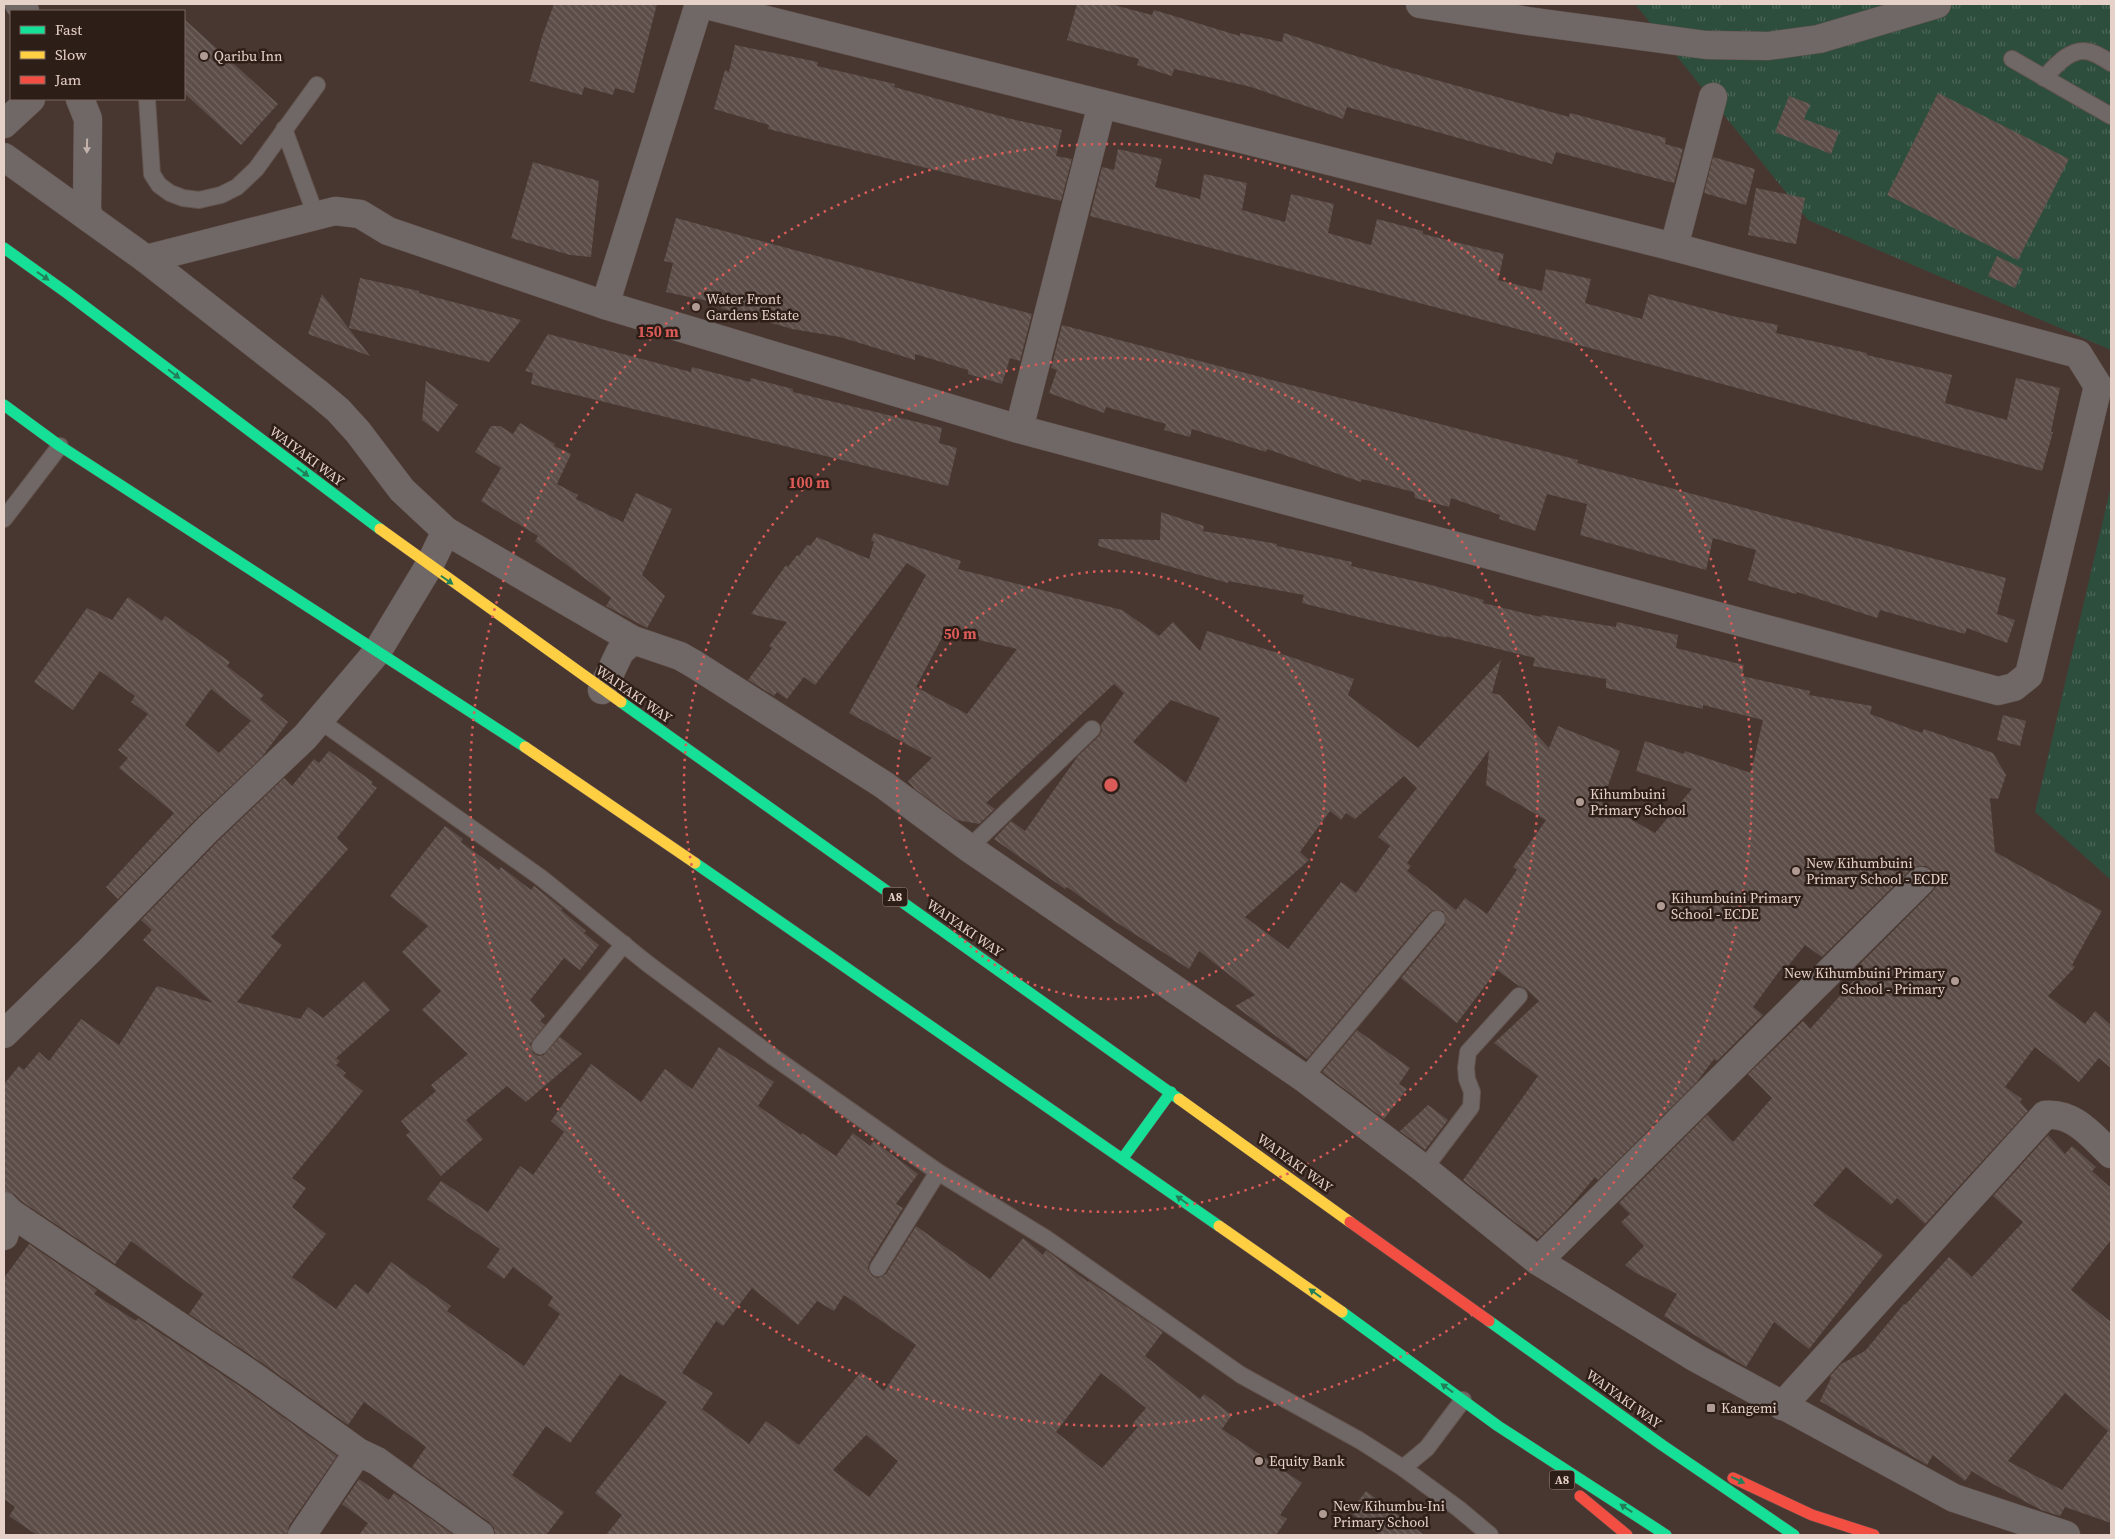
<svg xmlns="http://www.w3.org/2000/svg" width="2115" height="1539" viewBox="0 0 2115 1539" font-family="'Source Serif 4',serif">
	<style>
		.grass { fill: url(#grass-tufts) }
		.building { fill: url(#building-back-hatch); fill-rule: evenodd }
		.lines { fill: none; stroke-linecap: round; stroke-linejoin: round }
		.lane-casing { stroke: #63534d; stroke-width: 18 }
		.street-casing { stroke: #63534d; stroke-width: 29 }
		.fast-casing { stroke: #63534d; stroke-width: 12 }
		.slow-casing { stroke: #63534d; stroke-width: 12 }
		.jam-casing { stroke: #63534d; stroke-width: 12 }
		.lane { stroke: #706866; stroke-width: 16 }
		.street { stroke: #706866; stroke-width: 28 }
		.fast { stroke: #16e098; stroke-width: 11 }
		.slow { stroke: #ffcf43; stroke-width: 11 }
		.jam { stroke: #f24e42; stroke-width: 11 }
		.oneway { fill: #c3b2ab }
		.oneway2 { fill: #227f58 }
		.ring { fill: none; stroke: #db5b58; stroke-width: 2.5; stroke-dasharray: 2.5 5 }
		.poi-dot { fill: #af9b93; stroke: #2e1e18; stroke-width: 2 }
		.labels { text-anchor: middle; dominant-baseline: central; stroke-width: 5; stroke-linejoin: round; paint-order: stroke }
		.shield { fill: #2e1e18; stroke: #af9b93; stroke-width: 1 }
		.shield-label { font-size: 12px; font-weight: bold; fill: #e6d1c8 }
		.poi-label { font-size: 14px; fill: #e6d1c8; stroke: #2e1e18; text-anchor: start }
		.street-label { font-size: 14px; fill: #e6d1c8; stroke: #2e1e18 }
		.centre { fill: #db5b58; stroke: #2e1e18; stroke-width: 2.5 }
		.ring-label { font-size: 15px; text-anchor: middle; font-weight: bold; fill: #db5b58; stroke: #2e1e18; stroke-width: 5; stroke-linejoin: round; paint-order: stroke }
	</style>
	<defs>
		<pattern id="grass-tufts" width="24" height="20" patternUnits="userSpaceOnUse" patternTransform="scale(1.25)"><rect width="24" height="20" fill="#2e4e3d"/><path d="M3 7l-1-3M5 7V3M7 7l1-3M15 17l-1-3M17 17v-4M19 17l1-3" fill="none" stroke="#4c6658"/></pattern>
		<pattern id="building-back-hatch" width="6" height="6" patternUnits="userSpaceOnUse" patternTransform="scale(1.25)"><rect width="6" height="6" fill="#5c4d48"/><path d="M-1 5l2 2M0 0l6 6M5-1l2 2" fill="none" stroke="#736661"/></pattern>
	</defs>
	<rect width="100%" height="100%" fill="#483630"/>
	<g class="grass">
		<path d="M1635,4H2111V350L1808,220Z"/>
		<path d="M2111,486V880L2035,812Z"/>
	</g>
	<g class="building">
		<path d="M554,4H657L634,93L615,88L613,95L584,87L582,95L530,81L542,37Z"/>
		<path d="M1077,4H1110L1152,15L1154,10L1240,36V33L1282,42L1284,33L1393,68L1569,117L1570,113L1666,138L1665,144L1683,149L1674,183L1556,152L1552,164L1347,107L1343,119L1251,87L1174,69L1172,76L1137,65L1139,59L1067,40Z"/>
		<path d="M184,19L278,104L241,145L184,93Z"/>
		<path d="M735,45L818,62L817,66L895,84L894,87L1007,118L1062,130L1056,156L1072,159L1061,201L768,129L769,125L714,109L725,70L729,72Z"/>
		<path d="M1938,93L2069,159L2018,260L1887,195Z"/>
		<path d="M1789,96L1810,104L1804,119L1839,132L1831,154L1775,132Z"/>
		<path d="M1118,149L1162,159L1155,187L1200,199L1204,174L1247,183L1242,210L1285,222L1291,194L1334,204L1328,233L1371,245L1377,219L1423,231V234L1504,254L1498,280L1542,291L1546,269L1591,279L1585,303L1642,319L1649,294L1732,316L1778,325L1776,333L1867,353V355L1952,375L1945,403L2007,420L2016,378L2060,388L2051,432H2053L2042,471L1601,351L1090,216L1102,167L1114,170Z"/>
		<path d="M1713,157L1755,169L1746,205L1704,193Z"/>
		<path d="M533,162L599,181L591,257L570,255L511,238Z"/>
		<path d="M1756,188L1805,198L1796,244L1748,235Z"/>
		<path d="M676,218L1032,314L1020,361L1010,358L1002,384L968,374V370L915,354V360L840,337L792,329L721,308L722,304L666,292L673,263L664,261Z"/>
		<path d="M1997,256L2023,269L2015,288L1988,276Z"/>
		<path d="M360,278L419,291V293L521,320L489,362L349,328Z"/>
		<path d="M322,294L370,356L308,334Z"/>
		<path d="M1062,325L1578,460L1577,463L2006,578L1997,614L2015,620L2007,643L1967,628L1965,634L1880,610L1877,618L1797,592L1796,594L1748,580L1756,550L1713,538L1706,570L1580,535L1587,504L1547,494L1535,531L1499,519L1500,515L1451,498L1449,507L1415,498L1414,492L1362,479L1361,482L1267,449L1266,452L1192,429L1190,437L1164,430L1166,424L1106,407L1104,413L1049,393L1057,370L1051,368Z"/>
		<path d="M548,334L691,372L692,367L750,382L751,378L793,389V392L942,428L939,443L957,448L948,486L531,384L533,373L525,371Z"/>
		<path d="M426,381L458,405L438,432L422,420Z"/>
		<path d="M520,423L555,444L554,446L571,454L557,484L578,495L576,499L623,522L636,493L672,509L642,575L665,596L647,628L606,606L611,598L535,541L538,536L481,501L501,468L475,452L491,426H500L513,434Z"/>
		<path d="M1161,512L1204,526L1203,531L1277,544V546L1352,562L1351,566L1431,585L1484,600L1483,603L1541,617L1542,615L1616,627L1617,622L1678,635L1676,648L1744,665L1742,676L1810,691L1809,695L1872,706L1870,714L1922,733L1924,729L1993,753L2006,775L1998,799L1990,798L1995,852L2102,911L2072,965L2075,967L2048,996L2085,1024L2095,1011L2111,1025V1068L2099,1058L2079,1082L2035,1047L2005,1087L2022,1099L2020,1102L2028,1111L1925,1224L1897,1198L1891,1205L1846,1167L1813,1205L1883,1255L1809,1349L1774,1322L1746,1367L1664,1316L1677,1294L1636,1273L1625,1265L1644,1246L1621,1222L1630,1214L1619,1203L1707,1115L1733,1142L1772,1098L1748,1074L1803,1021L1810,1029L1855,979L1849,975L1932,892L1936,886V878L1932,870L1926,866H1918L1910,870L1822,957L1805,945L1784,971L1781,969L1753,1007L1763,1015L1717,1061L1714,1059L1696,1083L1598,1180L1595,1177L1567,1210L1538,1239L1516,1223L1463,1180L1538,1076L1494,1043L1539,1001L1525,988L1519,986L1497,970L1457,1023L1401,978L1445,925L1446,916L1443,911L1434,910L1429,913L1307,1059L1235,1006L1255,995L1199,951L1189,969L1116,922L1067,887L1065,889L994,839L1011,821L1025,831L1078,756L1099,736L1102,731L1101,725L1124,693L1114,684L986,803L995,809L979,824L957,820L915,789L908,781L932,758L849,713L926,575L907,563L815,685L804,677L787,699L777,692L774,696L748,680L772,648L769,646L787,622L751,614L786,565L788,567L797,555L799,556L807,545L810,546L817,537L869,559L874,542L871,540L874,533L961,561L958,569L1122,610L1159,636L1173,622L1200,651L1207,631L1294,658L1354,679L1348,695L1418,748L1501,660L1492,693L1500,695L1549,748L1558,726L1620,751L1602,803L1655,833L1692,789L1636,771L1645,741L1684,754L1685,751L1751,773L1763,720L1703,705V709L1606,688V679L1533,666L1535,658L1445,636L1447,638L1374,621L1302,603L1304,595L1228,581V583L1098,546L1099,539L1160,540ZM945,632L1017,649L967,714L916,687ZM1171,700L1220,718L1186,783L1133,742ZM1489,750L1486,785L1546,820L1513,867L1517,870L1487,914L1465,898L1456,910L1407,871L1411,866L1407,863ZM1404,776L1417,788L1378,837L1390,846L1356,893L1341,882L1288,949L1245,917L1309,860L1300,852L1330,811L1341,820L1346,813L1355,819Z"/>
		<path d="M128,597L162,621L165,616L230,662L227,666L264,695L260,699L288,722L262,757L196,819L118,899L106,887L174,813L119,768L128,758L118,750L148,714L131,702L135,696L100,671L73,710L34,682L87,608L112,620ZM211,689L251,721L219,753L185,725Z"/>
		<path d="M2003,715L2026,721L2020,746L1997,740Z"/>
		<path d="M329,751L373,782L371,784L377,788L337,838L348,849L271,937L282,945L237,1002L300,1019L308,1007L323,1018L364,981L390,1010L336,1058L340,1061L336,1065L346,1073L343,1076L363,1091L292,1178L306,1188L292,1207L326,1234L292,1277L336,1309L355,1284L368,1294L391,1262L451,1306L447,1311L524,1366L560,1314L548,1305L553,1297L513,1267L504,1279L487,1267L500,1249L427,1199L441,1181L488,1212L520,1166L533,1175L564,1132L551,1121L591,1064L641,1102L665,1069L692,1089L719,1047L774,1082L758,1106L801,1135L802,1133L836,1156L853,1133L870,1146L874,1141L918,1174L896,1204L903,1208L869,1263L868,1268L872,1276L878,1278L886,1274L916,1226L990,1279L1023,1238L1043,1255L1046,1250L1088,1282L1089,1281L1163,1332L1145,1356L1200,1399L1204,1394L1232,1415L1222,1429L1302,1483L1280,1515L1287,1519L1276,1535H606L622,1515L595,1493L667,1402L620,1374L570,1443L546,1426L512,1475L564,1512L546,1535H495L494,1528L489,1522L412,1467L426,1447L364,1402L348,1425L265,1365L189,1314L203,1294L131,1241L115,1264L21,1201L15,1195L4,1191V1084L19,1066L24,1070L39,1052L49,1061L81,1019L119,1045L157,986L213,1003L143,940L152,930L141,920L218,841L284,778L292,786L314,759L319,763ZM752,1288L798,1325L817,1301L834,1311L844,1295L916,1345L884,1391L861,1372L799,1445L766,1421L749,1444L702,1409L713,1393L682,1373L716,1321L723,1326ZM1101,1373L1146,1408L1133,1423L1138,1427L1102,1468L1056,1432ZM866,1435L898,1461L869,1497L833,1470Z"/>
		<path d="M445,826L463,839L461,842L499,870L501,867L531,890L534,886L563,909L561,910L586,931L584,933L599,945L580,970L564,958L530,1000L545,1016L540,1021L545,1025L530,1044L533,1053L538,1056L544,1055L560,1037L582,1054L526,1102L507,1086L466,1120L483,1139L441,1176L406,1135L410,1132L401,1121L436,1091L431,1085L468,1054L422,1010L441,991L402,952L428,926L390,896Z"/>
		<path d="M1357,1030L1410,1068L1399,1084L1407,1089L1384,1119L1322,1072Z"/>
		<path d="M1428,1105L1448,1120L1425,1150L1400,1131Z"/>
		<path d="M2048,1135L2065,1154L2072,1146L2096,1167L2092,1171L2111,1188V1240L2071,1290L2111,1322V1523L2065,1507L2060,1516L2041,1510L1984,1479L1972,1471L1965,1481L1933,1455L1927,1465L1820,1401L1831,1378L1830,1376L1841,1364L1865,1351L1904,1304L1905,1305L1949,1257L1972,1277L2023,1222L1993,1196ZM2065,1393L2108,1431L2062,1490L2008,1461Z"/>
		<path d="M29,1244L97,1290L94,1294L136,1321L138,1318L247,1391L337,1456L289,1526L287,1535H37L9,1516L15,1507L4,1499V1278Z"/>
		<path d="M359,1479L389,1500L394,1493L454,1535H359L368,1523L342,1504Z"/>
		<path d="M1366,1491L1424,1535H1380L1352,1514L1355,1509L1353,1508Z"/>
	</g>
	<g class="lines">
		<defs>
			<g id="lane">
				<path d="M2012,59L2111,116"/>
				<path d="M2044,78C2055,66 2072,46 2090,52C2097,54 2105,59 2111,63"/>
				<path d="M147,99L152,174L159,185L170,193L183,198L199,200L221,195L237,187L256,169L317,85"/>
				<path d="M284,129L316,216"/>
				<path d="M4,519L60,446"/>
				<path d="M319,720L540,877L648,964L772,1056L938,1172L1047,1239L1241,1375L1359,1440L1403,1468L1427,1448L1463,1400"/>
				<path d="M969,848L1092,729"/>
				<path d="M540,1046L624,944"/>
				<path d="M1304,1078L1437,919"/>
				<path d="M1424,1169L1471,1107L1472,1092L1467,1079L1466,1068L1468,1052L1519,996"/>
				<path d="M878,1268L938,1172"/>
				<path d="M1403,1468L1459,1509L1490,1535"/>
			</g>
			<g id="street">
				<path d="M19,4L25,11"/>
				<path d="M1420,4L1528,21L1706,45L1768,46L1819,39L1937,4"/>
				<path d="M80,99L88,119L87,208L89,218"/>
				<path d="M4,124L31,99"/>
				<path d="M4,157L146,259L319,394L338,410L358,432L402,490L446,531L429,566L377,652L305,737L207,830L90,950L4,1034"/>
				<path d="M1674,247L1713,97"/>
				<path d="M146,259L335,211L360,214L388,231L605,305L1019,429L1998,691L2014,687L2029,675L2098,386L2078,354L1674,247L702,4"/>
				<path d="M605,305L699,4"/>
				<path d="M1019,429L1102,104"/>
				<path d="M446,531L633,640"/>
				<path d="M602,690L620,652L633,640L680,656L694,664L884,785L969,848L1304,1078L1424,1169L1538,1261L1696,1358L1954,1498L2066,1535"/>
				<path d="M4,1206L11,1213L4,1236"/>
				<path d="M11,1213L256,1378L358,1452L377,1461L480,1535"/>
				<path d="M1538,1261L1921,881"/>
				<path d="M1782,1406L2045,1115C2074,1112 2092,1136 2111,1154"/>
				<path d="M302,1535L358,1452"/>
			</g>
			<g id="fast">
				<path d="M4,248L67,293L380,529"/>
				<path d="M4,405L60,446L525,747"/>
				<path d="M621,702L1179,1099"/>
				<path d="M695,863L1219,1226"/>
				<path d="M1123,1158L1171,1092"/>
				<path d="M1342,1312L1498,1426L1666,1535"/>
				<path d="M1489,1321L1662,1445L1794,1535"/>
			</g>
			<g id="slow">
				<path d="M380,529L621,702"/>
				<path d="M525,747L695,863"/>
				<path d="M1179,1099L1350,1222"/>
				<path d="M1219,1226L1342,1312"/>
			</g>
			<g id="jam">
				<path d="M1350,1222L1489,1321"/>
				<path d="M1733,1478L1812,1515L1874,1535"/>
				<path d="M1580,1496L1627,1535"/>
			</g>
		</defs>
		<use href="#lane" class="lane-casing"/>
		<use href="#street" class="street-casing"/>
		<use href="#fast" class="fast-casing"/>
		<use href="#slow" class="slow-casing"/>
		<use href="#jam" class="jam-casing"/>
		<use href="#lane" class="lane"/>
		<use href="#street" class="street"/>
		<use href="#fast" class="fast"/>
		<use href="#slow" class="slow"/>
		<use href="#jam" class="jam"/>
	</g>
	<defs><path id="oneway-solid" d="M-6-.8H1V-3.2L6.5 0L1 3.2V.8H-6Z" transform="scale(1.25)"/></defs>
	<use class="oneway" href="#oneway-solid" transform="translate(87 146) rotate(91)"/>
	<g class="oneway2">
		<use href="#oneway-solid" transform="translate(43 276) rotate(35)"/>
		<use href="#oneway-solid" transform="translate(174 374) rotate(37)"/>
		<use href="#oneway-solid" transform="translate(303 472) rotate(37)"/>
		<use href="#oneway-solid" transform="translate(447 580) rotate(35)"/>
		<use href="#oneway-solid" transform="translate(1182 1200) rotate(-145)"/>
		<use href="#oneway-solid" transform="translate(1315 1293) rotate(-144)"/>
		<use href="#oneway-solid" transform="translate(1447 1388) rotate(-144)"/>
		<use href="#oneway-solid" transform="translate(1738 1480) rotate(25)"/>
		<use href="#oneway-solid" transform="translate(1626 1508) rotate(-147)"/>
	</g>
	<g class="ring">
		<circle cx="1111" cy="785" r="214"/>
		<circle cx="1111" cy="785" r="427"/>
		<circle cx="1111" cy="785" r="641"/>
	</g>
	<g class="poi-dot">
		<circle cx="204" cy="56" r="5"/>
		<circle cx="696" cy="307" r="5"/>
		<circle cx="1580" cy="802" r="5"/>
		<circle cx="1796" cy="871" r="5"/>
		<circle cx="1661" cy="906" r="5"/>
		<circle cx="1955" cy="981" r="5"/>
		<rect x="1706" y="1403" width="10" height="10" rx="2.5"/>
		<circle cx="1259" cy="1461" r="5"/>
		<circle cx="1323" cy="1514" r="5"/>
	</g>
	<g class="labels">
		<g class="shield">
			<rect x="882.5" y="887.5" width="25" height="19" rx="4"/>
			<rect x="1549.5" y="1470.5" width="25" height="19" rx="4"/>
		</g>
		<g class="shield-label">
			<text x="895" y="897">A8</text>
			<text x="1562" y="1480">A8</text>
		</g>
		<g class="poi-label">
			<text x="214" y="56">Qaribu Inn</text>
			<text x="706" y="299">Water Front<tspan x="706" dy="16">Gardens Estate</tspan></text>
			<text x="1590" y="794">Kihumbuini<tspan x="1590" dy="16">Primary School</tspan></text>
			<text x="1806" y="863">New Kihumbuini<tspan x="1806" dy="16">Primary School - ECDE</tspan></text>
			<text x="1671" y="898">Kihumbuini Primary<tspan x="1671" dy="16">School - ECDE</tspan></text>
			<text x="1945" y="973" text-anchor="end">New Kihumbuini Primary<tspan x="1945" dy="16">School - Primary</tspan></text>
			<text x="1721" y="1408">Kangemi</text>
			<text x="1269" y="1461">Equity Bank</text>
			<text x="1333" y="1506">New Kihumbu-Ini<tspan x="1333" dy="16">Primary School</tspan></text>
		</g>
		<g class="street-label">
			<text transform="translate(307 456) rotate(37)">WAIYAKI WAY</text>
			<text transform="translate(634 694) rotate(35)">WAIYAKI WAY</text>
			<text transform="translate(965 928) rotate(35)">WAIYAKI WAY</text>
			<text transform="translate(1295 1163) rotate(36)">WAIYAKI WAY</text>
			<text transform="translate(1624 1399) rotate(36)">WAIYAKI WAY</text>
		</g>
	</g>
	<circle cx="1111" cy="785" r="8" class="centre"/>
	<g class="ring-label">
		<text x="658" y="337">150 m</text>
		<text x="809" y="488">100 m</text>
		<text x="960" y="639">50 m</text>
	</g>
	<rect width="2115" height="1539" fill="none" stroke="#e6d1c8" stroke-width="10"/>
	<rect x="10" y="10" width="175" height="90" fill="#2e1e18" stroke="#78665e"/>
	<rect x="20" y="26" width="25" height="8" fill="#16e098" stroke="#78665e"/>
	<text x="55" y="35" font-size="15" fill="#e6d1c8">Fast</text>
	<rect x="20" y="51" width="25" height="8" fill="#ffcf43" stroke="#78665e"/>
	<text x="55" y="60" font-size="15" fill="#e6d1c8">Slow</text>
	<rect x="20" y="76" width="25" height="8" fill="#f24e42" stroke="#78665e"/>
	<text x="55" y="85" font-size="15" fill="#e6d1c8">Jam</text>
</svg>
